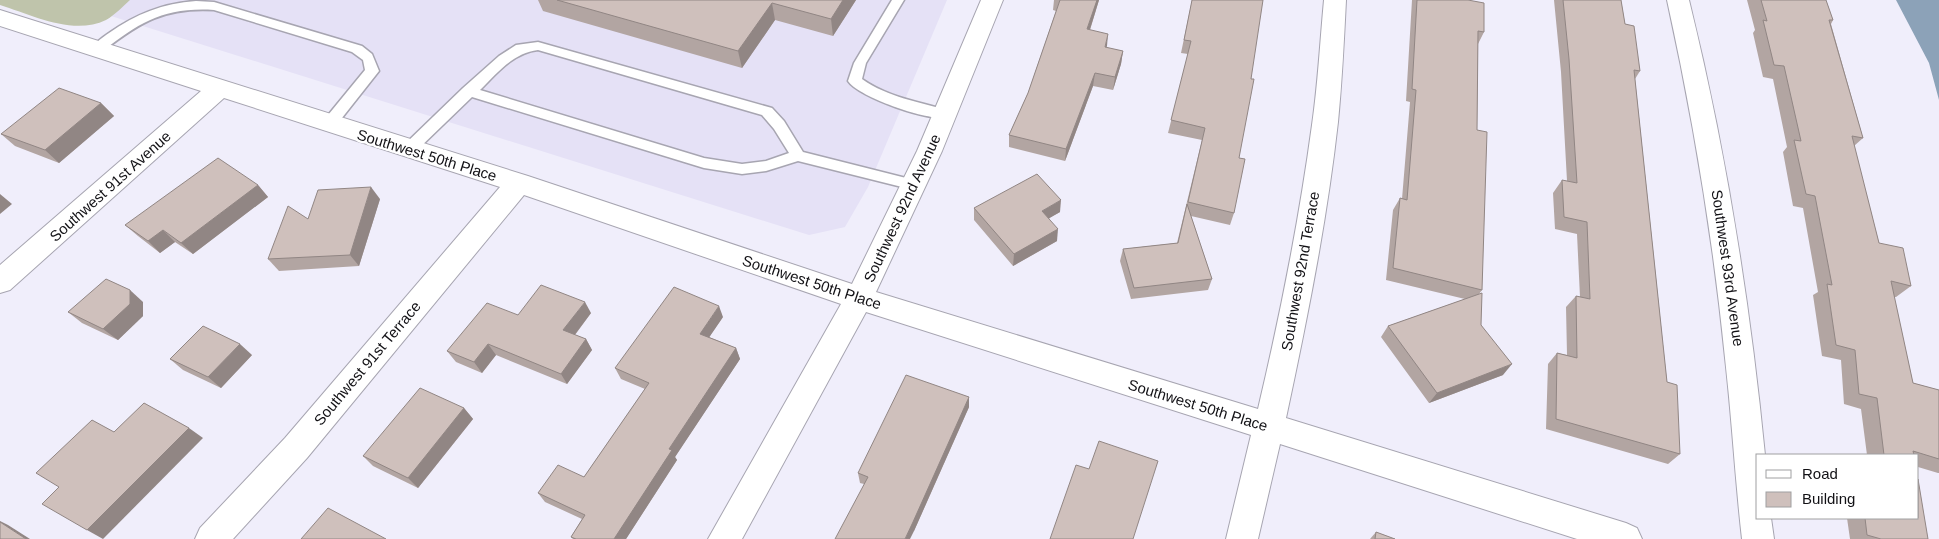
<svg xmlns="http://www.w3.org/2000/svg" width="1939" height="539" viewBox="0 0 1939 539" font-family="Helvetica,sans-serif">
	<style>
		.built { fill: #e5e1f6 }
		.green { fill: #bfc4ab }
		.water { fill: #8ca2b8 }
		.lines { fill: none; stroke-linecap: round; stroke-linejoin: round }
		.service-casing { stroke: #a7a5b1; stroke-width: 3 }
		.minor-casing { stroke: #a7a5b1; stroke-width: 2 }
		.service { fill: #fff; fill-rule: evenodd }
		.minor { fill: #fff; fill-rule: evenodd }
		.wall { fill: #b2a5a2 }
		.shaded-wall { fill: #918684 }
		.building { fill: #cfc0bc; stroke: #918684 }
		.labels { text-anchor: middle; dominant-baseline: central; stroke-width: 4.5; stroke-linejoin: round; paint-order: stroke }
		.street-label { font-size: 15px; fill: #121115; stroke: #fff }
	</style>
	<rect width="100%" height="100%" fill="#f0eefb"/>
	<path class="built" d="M130,0H947L868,187L845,227L809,235L111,16Z"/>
	<path class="green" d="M0,0H130C123,6 115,15 106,20C73,36 32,15 0,5Z"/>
	<path class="water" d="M1896,0H1939V100L1929,63Z"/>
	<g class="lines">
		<defs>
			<g id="service">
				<path d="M892,0H904L866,63L862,79C889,98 918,101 949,111L951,114L949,117C932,123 858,97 848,81L854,63Z"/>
				<path d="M196,1L214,2L362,46L372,54L379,71L334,128H324L322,124L324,120L365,70L363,60L352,52L214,10C165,7 140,22 103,51H93L92,48C96,42 103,37 109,33C136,14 163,3 196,1Z"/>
				<path d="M538,42L772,108L784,121L803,152L914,180L919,181L921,185L919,189L914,190L798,161L766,171L742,174L704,168L472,97L415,152L410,153L405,152L403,148L405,144L463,88L499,56L516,45ZM538,50L762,115L774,129L789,153L766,161L742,164L704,158L480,90C497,73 513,53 538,50Z"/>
			</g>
			<g id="minor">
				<path d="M981,0H1003L942,151L876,292L1258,409C1280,316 1299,221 1312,125C1318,84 1320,42 1324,0H1346C1344,41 1342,81 1338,122C1327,221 1307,320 1286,418L1626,523L1637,528L1642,539H1577L1280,444L1258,539H1226L1251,435L866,312L742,539H708L841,304L524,195L307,458L233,539H195L200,528L285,438L500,187L224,98L10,290L0,293V265L201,91L0,26V10L528,176L852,284L917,151Z"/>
				<path d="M1667,0H1689C1726,150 1750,302 1765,455H1758V518H1771L1774,539H1742C1735,479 1732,418 1725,358C1713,238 1693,118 1667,0Z"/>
			</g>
		</defs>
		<use href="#service" class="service-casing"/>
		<use href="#minor" class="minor-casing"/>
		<use href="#service" class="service"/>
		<use href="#minor" class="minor"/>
	</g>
	<g class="wall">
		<path d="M538,0H856L833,36L775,20L742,68L543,11Z"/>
		<path d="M1054,0H1099L1090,30L1106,48L1123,51L1121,64L1113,90L1093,86L1065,161L1009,147V135L1028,93L1056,11L1053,10Z"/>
		<path d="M1192,0L1239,158L1234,213L1230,225L1191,216L1212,279L1208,290L1131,299L1120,261L1123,249L1177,243L1202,140L1168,133L1188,54L1181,53Z"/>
		<path d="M1412,0H1468L1484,32L1478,44L1477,130L1482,290L1479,294L1481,325L1503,375L1429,403L1381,337L1388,326L1465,299L1386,280L1393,210L1400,198L1402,199L1410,102L1406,101Z"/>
		<path d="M1554,0H1621L1625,24L1640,71L1635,79L1667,382L1680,454L1668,464L1546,429L1548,364L1557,353L1567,355L1566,307L1576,296L1580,297L1577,234L1555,229L1553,193L1562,180L1567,181L1561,72Z"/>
		<path d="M1747,0H1826L1833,20L1831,24L1863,138L1854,146L1879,243L1911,286L1896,297H1894L1913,383L1939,390V473H1938L1918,467V455H1867L1861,409L1844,404L1841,360L1822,356L1813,295L1818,292L1803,208L1793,206L1783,152L1787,147L1773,79L1763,77L1753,33L1755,30Z"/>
		<path d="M101,103L114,116L59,163L15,146L1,134Z"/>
		<path d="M258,185L268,197L193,254L175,242L160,253L138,236L125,225Z"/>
		<path d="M380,199L359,266L279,271L268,259L308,219Z"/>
		<path d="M974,208L1060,212L1049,218L1057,241L1013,266L974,220Z"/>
		<path d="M143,302V316L118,340L82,323L68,312Z"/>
		<path d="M591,313L575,335L586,339L592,350L567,384L496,355L482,373L456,362L447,351L518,315Z"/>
		<path d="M723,317L709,337L736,348L740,359L675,457L677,460L626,539H573L571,537L582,519L545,502L538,493L584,477L645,389L621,379L615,368Z"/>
		<path d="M252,355L221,388L183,370L170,359Z"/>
		<path d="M969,397V407L914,531L864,484L860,483L858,473Z"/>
		<path d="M464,408L473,419L418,488L373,466L363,456Z"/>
		<path d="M1847,518H1918L1928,539H1850Z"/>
		<path d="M1376,532L1395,539H1370Z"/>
	</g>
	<g class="shaded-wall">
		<path d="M843,0H856L833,36L831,19Z"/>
		<path d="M1097,0H1099L1086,42L1087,29Z"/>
		<path d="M772,3L775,20L742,68L738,51Z"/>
		<path d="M1108,34L1107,46L1103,60L1105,47Z"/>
		<path d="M1123,51L1121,64L1113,90L1115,77Z"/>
		<path d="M1095,73L1093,86L1065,161L1066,149Z"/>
		<path d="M101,103L114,116L59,163L45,150Z"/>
		<path d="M258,185L268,197L193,254L181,243Z"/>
		<path d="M371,187L380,199L359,266L350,255Z"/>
		<path d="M0,194L12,204L0,214Z"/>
		<path d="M1061,200L1060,212L1041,223L1042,211Z"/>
		<path d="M1058,229L1057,241L1013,266L1014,254Z"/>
		<path d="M163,230L175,242L160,253L148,241Z"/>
		<path d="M130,290L143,302V316L118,340L103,329Z"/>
		<path d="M585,302L591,313L570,341L563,330Z"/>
		<path d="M719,306L723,317L704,345L700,334Z"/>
		<path d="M586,339L592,350L567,384L561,374Z"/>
		<path d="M240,344L252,355L221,388L208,377Z"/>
		<path d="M488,344L496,355L482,373L474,362Z"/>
		<path d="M736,348L740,359L675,457L677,460L626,539H614L669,449Z"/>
		<path d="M1512,364L1503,375L1429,403L1437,393Z"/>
		<path d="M969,397V407L914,531L910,539H905Z"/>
		<path d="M464,408L473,419L418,488L408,478Z"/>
		<path d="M189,428L203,438L103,539L87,530Z"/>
		<path d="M0,521L8,525L30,539H26L0,522Z"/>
	</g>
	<g class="building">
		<path d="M557,0H843L831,19L772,3L738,51Z"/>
		<path d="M1060,0H1097L1087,29L1108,34L1105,47L1123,51L1115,77L1095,73L1066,149L1009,135L1028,93Z"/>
		<path d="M1192,0H1263L1251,79H1254L1239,158L1245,159L1234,213L1188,202L1205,128L1171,120L1191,41L1184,40Z"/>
		<path d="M1417,0H1468L1484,3V32L1478,31L1477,130L1487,132L1482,290L1393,268L1400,198L1407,200L1416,90L1412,89Z"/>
		<path d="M1563,0H1621L1625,24L1634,26L1640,71L1634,70L1667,382L1677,385L1680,454L1556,419L1557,353L1577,358L1576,296L1590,299L1587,222L1564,217L1562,180L1577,183L1569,59Z"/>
		<path d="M1761,0H1826L1833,20H1829L1863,138L1852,136L1879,243L1903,248L1911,286L1891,281L1913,383L1939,390V459L1913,451L1914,455H1884L1877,398L1859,394L1855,350L1836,345L1827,284L1832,285L1815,196L1806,194L1794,140L1801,141L1784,66L1774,65L1763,20L1767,21Z"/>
		<path d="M59,88L101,103L45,150L1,134Z"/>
		<path d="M218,158L258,185L181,243L163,230L148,241L125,225Z"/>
		<path d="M1037,174L1061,200L1042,211L1058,229L1014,254L974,208Z"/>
		<path d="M371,187L350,255L268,259L288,206L308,219L318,190Z"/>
		<path d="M1187,204L1212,279L1134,288L1123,249L1178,243Z"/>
		<path d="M106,279L130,290V304L103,329L68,312Z"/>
		<path d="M541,285L585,302L563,330L586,339L561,374L488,344L474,362L447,351L487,303L518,315Z"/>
		<path d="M674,287L719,306L700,334L736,348L669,449L672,450L614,539H576L571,537L585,515L538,493L558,465L584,477L649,383L615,368Z"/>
		<path d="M1482,293L1481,325L1512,364L1437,393L1388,326Z"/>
		<path d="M203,326L240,344L208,377L170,359Z"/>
		<path d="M906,375L969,397L913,522L905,539H835L868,477L858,473Z"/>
		<path d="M420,388L464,408L408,478L363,456Z"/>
		<path d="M144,403L189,428L87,530L42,504L59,487L36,473L92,420L114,432Z"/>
		<path d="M1099,441L1158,461L1133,539H1050L1076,465L1089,469Z"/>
		<path d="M1918,479L1928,539H1881L1867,535L1865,518H1918Z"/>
		<path d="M328,508L386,539H301Z"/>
		<path d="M0,522L26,539H0Z"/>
		<path d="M1376,532L1395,539H1375Z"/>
	</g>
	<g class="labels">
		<g class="street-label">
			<text transform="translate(427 155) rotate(17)">Southwest 50th Place</text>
			<text transform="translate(110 186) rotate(-42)">Southwest 91st Avenue</text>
			<text transform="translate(902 208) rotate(-65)">Southwest 92nd Avenue</text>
			<text transform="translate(1728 268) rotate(82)">Southwest 93rd Avenue</text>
			<text transform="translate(1300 271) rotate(-80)">Southwest 92nd Terrace</text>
			<text transform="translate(812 282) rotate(18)">Southwest 50th Place</text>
			<text transform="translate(367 363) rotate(-50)">Southwest 91st Terrace</text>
			<text transform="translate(1198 405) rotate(17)">Southwest 50th Place</text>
		</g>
	</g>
	<rect x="1756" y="454" width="162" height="65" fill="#ffffff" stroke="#a0a0a1"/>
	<rect x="1766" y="470" width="25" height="8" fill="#ffffff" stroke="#a0a0a1"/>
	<text x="1802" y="479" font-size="15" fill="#121115">Road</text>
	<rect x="1766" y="492" width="25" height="15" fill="#cfc0bc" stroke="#a0a0a1"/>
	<text x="1802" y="504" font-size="15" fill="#121115">Building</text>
</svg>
